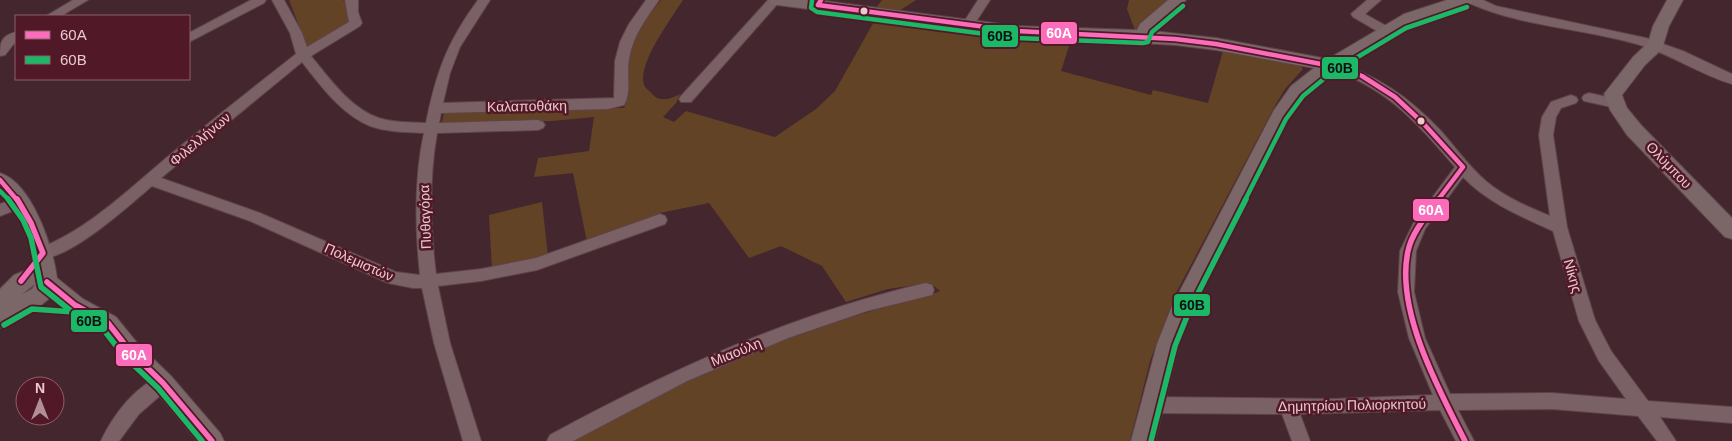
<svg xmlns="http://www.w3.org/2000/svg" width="1732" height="441" viewBox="0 0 1732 441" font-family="Arial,sans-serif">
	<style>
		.green { fill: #634325 }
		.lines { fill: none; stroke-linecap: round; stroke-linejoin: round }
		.street-casing { stroke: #5f444a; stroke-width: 2 }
		.secondary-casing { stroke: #5f444a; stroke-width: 2 }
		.street { fill: #796165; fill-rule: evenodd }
		.secondary { fill: #7b6668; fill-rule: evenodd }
		.bus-1-far1-casing { stroke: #511928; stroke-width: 8 }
		.bus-1-casing { stroke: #511928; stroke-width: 9 }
		.bus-2-far1-casing { stroke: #511928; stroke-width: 8 }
		.bus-2-casing { stroke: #511928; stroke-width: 9 }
		.bus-1-far1 { stroke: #fb6dba; stroke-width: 4.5 }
		.bus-1 { stroke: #fb6dba; stroke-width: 5.5 }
		.bus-2-far1 { stroke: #1ab867; stroke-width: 4.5 }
		.bus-2 { stroke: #1ab867; stroke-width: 5.5 }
		.bus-dot { fill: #ecc8cd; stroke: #511928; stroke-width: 2 }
		.labels { text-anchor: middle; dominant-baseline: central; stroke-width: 5; stroke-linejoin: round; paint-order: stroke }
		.street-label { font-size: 14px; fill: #ecc8cd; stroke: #511928 }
		.line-badge { stroke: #511928; stroke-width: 2 }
		.badge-label { font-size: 14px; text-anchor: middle; font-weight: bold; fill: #fff }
		.pale-badge-label { font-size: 14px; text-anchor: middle; font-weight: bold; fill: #111 }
	</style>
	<rect width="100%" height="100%" fill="#44262e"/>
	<g class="green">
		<path d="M289,0H343L350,7V21L308,49Z"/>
		<path d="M661,0H683C672,18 637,63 644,85C645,88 650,91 652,94C660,103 671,99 680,94L676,103L663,117L674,122L686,111L775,137L816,109L835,91L876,18C942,27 1006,37 1072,37L1061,71L1151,95L1153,90L1208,103L1223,51L1301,66L1303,69L1285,89L1276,104L1176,293L1150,361L1130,441H574C658,386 754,349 849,318C879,308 911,302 940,291L930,283L888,289L846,302L822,266L781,246L749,258L709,203L660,213L587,242L573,173L534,177L538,158L589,151L594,117L552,121L442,122L444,112L452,109L624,108L626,103C626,55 629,38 661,0Z"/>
		<path d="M882,0H916L899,11L876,8Z"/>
		<path d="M1129,0H1168L1135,30L1127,9Z"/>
		<path d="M542,202L548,256L492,269L489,215Z"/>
	</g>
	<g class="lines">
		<defs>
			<g id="street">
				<path d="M73,0H88L61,16H46Z"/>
				<path d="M251,0H266L264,3L189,42V33Z"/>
				<path d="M272,0H284L302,33L307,47L349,22L345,0H358V12L362,23L360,26L311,56C329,78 351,109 379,118C394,123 410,122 426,123C436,73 447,42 478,0H490L460,47L450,73L443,103L614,98L615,61L620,42L629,24L646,0H659C646,19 633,35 629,59C626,75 632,91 624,105L608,109L441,113L439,123L538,120L543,122L545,125L543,128L538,130L437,133C429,179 430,227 436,274L481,269L536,258L660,214L665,216L667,220L665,224L537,270L481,281L438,286L450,343L481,441H463L434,343L422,288H413L388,283L250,221L152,186C132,203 63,266 38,257L35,253L38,249C89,229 129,189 171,154C212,120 254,87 296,54L290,33ZM302,62C321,86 341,114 370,126C386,132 406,132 424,133C414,179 415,228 420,275L396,272L260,213L161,178Z"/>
				<path d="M768,0H781L691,102H681L679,99L681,96Z"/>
				<path d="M978,0H990L972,28H964L962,25Z"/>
				<path d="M1367,0H1381L1365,14L1390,28L1392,31L1390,34H1382L1353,17L1351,14Z"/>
				<path d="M1467,0H1483L1496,6L1646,38L1683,51L1732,74V84C1701,75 1672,55 1640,45C1584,28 1522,27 1469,3Z"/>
				<path d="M16,32V41L5,55L0,56C0,42 1,36 16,32Z"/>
				<path d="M1330,61C1375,73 1409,97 1441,131C1456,148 1469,167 1487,182C1505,197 1528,207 1550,216L1539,135L1542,117L1551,102L1571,95L1576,97L1578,100L1576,103L1561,108L1556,117L1553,135L1567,227L1595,320L1611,351L1648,401L1732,407V423L1660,417L1676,441H1657L1638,416L1552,409L1458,410L1474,441H1456L1440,410L1300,414L1310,441H1292L1282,414L1152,413L1146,411L1143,405L1146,399L1152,397L1332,399L1433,395L1409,338L1398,292L1400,251L1414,222L1455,167C1416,122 1385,85 1325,68L1323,65L1325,62ZM1463,177C1488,203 1520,216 1553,231L1579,321L1599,361L1626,399L1552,393L1450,394L1425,338L1414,292L1416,251L1425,229Z"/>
				<path d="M1589,93L1621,100L1623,103L1621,106L1616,108L1584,101L1582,98L1584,95Z"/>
				<path d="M18,197L23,199L25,203L23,207L0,216V204Z"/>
				<path d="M926,283L932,285L934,290L932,295L867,311L788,338L687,381L573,441H547L550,435C670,370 792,314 926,283Z"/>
				<path d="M163,375L169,378L172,383L169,388L139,414L119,441H101C113,415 136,385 163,375Z"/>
			</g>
			<g id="secondary">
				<path d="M769,0H817L1017,26L1137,30L1140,24L1168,0H1186L1153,31L1216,38L1328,59L1404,14L1447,0H1473L1471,4L1429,17L1402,28L1323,78L1295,106L1194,306L1179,344L1155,441H1131L1157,344L1172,306L1274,110L1291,86L1314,68L1216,50L1175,45L1017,36L777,5L771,4Z"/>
				<path d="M1667,0H1683L1669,26L1662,49L1645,65L1622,95L1627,108L1641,125L1732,218V239L1725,237L1627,135L1610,110L1604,94L1633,57L1648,43L1653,26Z"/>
				<path d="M0,173C32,183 53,247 57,278L83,299L116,317L138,344L171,376L220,433L224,441H197L155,390L122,358L100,329L67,311L51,297L40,306L0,328V289L14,275L34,267L30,244L21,221L0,192ZM35,284L32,289L22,294Z"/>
			</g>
		</defs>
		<use href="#street" class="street-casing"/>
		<use href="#secondary" class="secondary-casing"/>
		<use href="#street" class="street"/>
		<use href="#secondary" class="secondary"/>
		<defs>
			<g id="bus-1-far1">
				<path d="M821,0L818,5L1017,31L1175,39L1216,44L1342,68L1362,76L1395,97L1423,123L1463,167L1438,200"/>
				<path d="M0,180L17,200"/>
			</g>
			<g id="bus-1">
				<path d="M17,199L31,223L43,253L21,281"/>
				<path d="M1439,199C1427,215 1412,232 1408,251C1395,310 1439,390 1465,441"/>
				<path d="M47,282L75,305L108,323L130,351L163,383L212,441"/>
			</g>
			<g id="bus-2-far1">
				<path d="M812,0L811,8L817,12L1016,38L1143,43L1148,42L1152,32L1183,6"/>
				<path d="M0,191L9,200"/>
				<path d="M1245,200L1286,119L1303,96L1331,73L1406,28L1467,7"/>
			</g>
			<g id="bus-2">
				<path d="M8,199L23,220L31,238L41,287L71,311L103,329L124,356L158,388L202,441"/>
				<path d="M4,325L32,309L74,312"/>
				<path d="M1151,441L1175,346L1190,309L1246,199"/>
			</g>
		</defs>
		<use href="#bus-1-far1" class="bus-1-far1-casing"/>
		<use href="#bus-1" class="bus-1-casing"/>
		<use href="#bus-2-far1" class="bus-2-far1-casing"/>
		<use href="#bus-2" class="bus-2-casing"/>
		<use href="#bus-1-far1" class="bus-1-far1"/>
		<use href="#bus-1" class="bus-1"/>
		<use href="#bus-2-far1" class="bus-2-far1"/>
		<use href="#bus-2" class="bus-2"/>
	</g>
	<g class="bus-dot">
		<circle cx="864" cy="11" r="4.5"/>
		<circle cx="1421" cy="121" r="4.5"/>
	</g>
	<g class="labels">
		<g class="street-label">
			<text transform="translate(527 106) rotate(-1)">Καλαποθάκη</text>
			<text transform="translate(200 139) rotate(-40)">Φιλελλήνων</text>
			<text transform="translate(1669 165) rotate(46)">Ολύμπου</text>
			<text transform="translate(425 217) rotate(-92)">Πυθαγόρα</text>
			<text transform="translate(359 262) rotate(24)">Πολεμιστών</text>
			<text transform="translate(1573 276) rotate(74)">Νίκης</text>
			<text transform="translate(736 352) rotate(-22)">Μιαούλη</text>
			<text transform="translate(1352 405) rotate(-1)">Δημητρίου Πολιορκητού</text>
		</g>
	</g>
	<g class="line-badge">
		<rect x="1040" y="21" width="38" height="24" rx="5" fill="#fb6dba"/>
		<rect x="981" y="24" width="38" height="24" rx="5" fill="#1ab867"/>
		<rect x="1321" y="56" width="38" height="24" rx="5" fill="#1ab867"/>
		<rect x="1412" y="198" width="38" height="24" rx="5" fill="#fb6dba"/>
		<rect x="1173" y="293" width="38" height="24" rx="5" fill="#1ab867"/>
		<rect x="70" y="309" width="38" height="24" rx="5" fill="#1ab867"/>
		<rect x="115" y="343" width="38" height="24" rx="5" fill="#fb6dba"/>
	</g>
	<g class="badge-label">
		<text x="1059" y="38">60Α</text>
		<text x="1431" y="215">60Α</text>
		<text x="134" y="360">60Α</text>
	</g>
	<g class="pale-badge-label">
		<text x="1000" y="41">60Β</text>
		<text x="1340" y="73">60Β</text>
		<text x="1192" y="310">60Β</text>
		<text x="89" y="326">60Β</text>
	</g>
	<rect x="15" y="15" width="175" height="65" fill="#511928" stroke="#8f5f6a"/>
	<rect x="25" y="31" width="25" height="8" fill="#fb6dba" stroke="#8f5f6a"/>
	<text x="60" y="40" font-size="15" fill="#ecc8cd">60Α</text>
	<rect x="25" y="56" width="25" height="8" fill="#1ab867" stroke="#8f5f6a"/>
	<text x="60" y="65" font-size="15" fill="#ecc8cd">60Β</text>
	<g transform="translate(40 401)"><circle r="24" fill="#511928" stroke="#8f5f6a"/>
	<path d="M0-4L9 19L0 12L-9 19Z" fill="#b18f95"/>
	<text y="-8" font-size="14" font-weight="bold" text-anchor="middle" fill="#ecc8cd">N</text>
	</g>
</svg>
